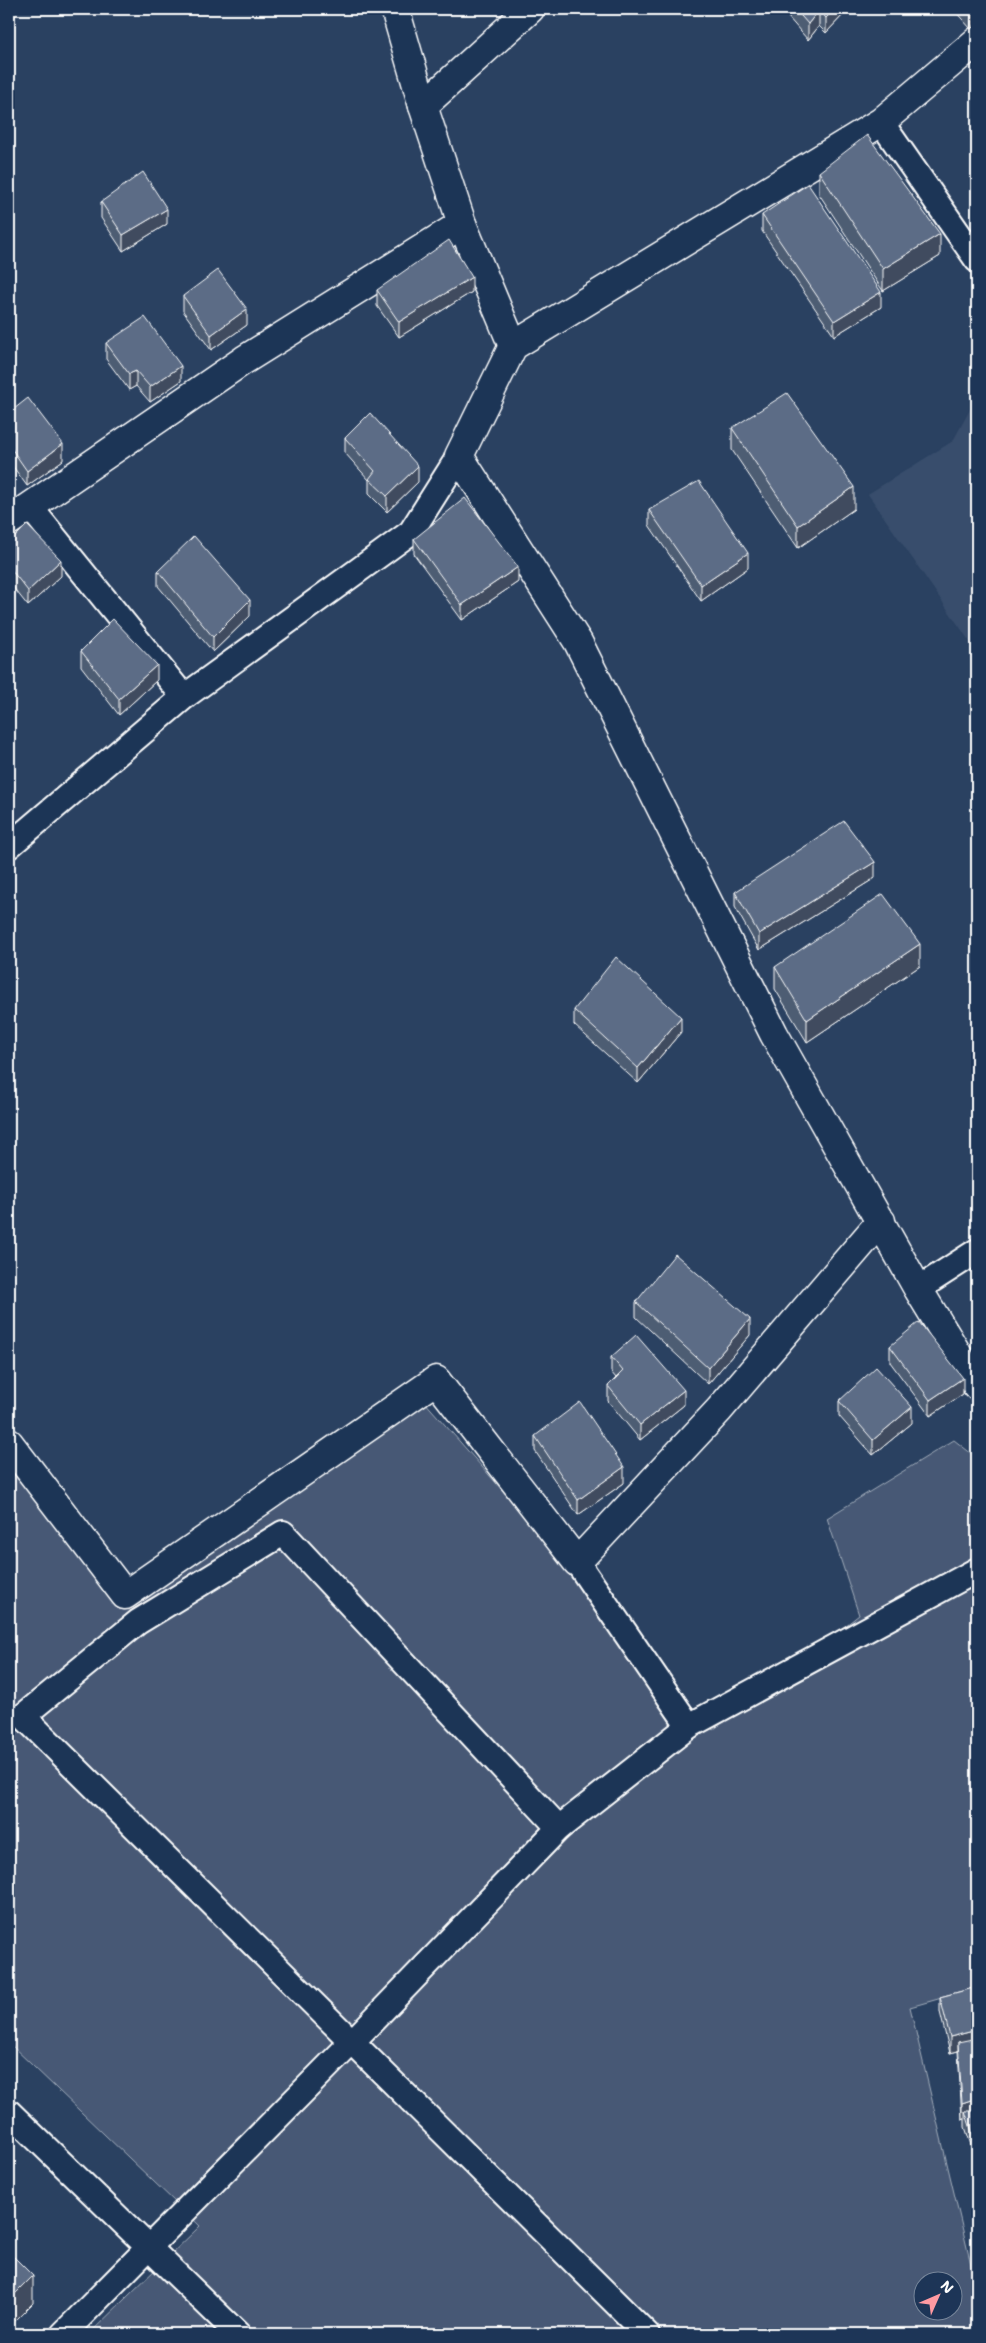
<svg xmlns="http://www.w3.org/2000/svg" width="986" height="2343" viewBox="0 0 986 2343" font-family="'Shantell Sans',sans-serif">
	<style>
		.built { fill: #394e6c }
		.green { fill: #465975; stroke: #a2acba; fill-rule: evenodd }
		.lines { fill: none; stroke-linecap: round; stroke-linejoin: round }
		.lane-casing { stroke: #fff; stroke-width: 28 }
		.street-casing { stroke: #fff; stroke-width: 31 }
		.lane { stroke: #1d3557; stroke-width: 24 }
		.street { stroke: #1d3557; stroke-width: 28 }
		.wall { fill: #4e5d73; stroke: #fff }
		.shaded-wall { fill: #404c5e; stroke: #fff }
		.building { fill: #5b6c86; stroke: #fff }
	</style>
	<rect width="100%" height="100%" fill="#2a4161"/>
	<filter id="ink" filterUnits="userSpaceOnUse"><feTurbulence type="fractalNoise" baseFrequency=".02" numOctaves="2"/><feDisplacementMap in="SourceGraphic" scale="10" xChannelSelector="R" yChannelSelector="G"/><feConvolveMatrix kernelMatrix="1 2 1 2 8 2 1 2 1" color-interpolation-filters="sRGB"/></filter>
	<g filter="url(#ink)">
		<path class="built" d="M977,397V652L868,494L953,441Z"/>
		<path class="green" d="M424,1401L713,1730L859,1615L827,1518L954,1440L977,1458V1988L910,2007L977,2290V2334H89L200,2226L9,2043V1467L117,1603ZM924,2280H954V2310H924Z"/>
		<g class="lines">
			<defs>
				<g id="lane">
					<path d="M881,122L977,260"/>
					<path d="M30,507L184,697"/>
					<path d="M9,846L184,697L411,532L459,456"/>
					<path d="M918,1289L977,1251"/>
					<path d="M577,1562L689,1726"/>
					<path d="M559,1828L283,1533L138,1622L23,1716L647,2334"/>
					<path d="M9,2112L238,2334"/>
					<path d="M63,2334L352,2042L559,1828L689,1726L977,1570"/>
				</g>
				<g id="street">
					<path d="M395,9L423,106L462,224L513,346"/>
					<path d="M977,41L881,122L513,346L459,456L578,642L774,1034L918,1289L977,1386"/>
					<path d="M423,106L530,9"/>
					<path d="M9,521L244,360L462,224"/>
					<path d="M9,1443L125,1595L436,1380L577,1562L719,1410L881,1221"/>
				</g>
			</defs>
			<use href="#lane" class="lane-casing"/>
			<use href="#street" class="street-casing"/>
			<use href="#lane" class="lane"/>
			<use href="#street" class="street"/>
		</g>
		<g class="wall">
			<path d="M781,9H843V15L826,33L819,26L808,40Z"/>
			<path d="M953,9H977V23L971,29Z"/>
			<path d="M819,172L940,256L883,291L819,194Z"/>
			<path d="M101,202L167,224L123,251L101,218Z"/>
			<path d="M762,215L881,307L834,336L762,231Z"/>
			<path d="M377,290L472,292L399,337L377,306Z"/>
			<path d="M183,296L247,325L211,350L183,311Z"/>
			<path d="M106,343L181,381L150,402L136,386L129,390L106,359Z"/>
			<path d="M9,413L63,460L27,486L9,461Z"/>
			<path d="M732,428L854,509L798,548L732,450Z"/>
			<path d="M345,438L418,482L387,512L369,494V480L345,453Z"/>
			<path d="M649,510L748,568L701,601L649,525Z"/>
			<path d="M414,539L518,582L462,620L414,554Z"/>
			<path d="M9,543L61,576L28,606L9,582Z"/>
			<path d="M158,571L250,616L213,652L158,586Z"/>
			<path d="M81,651L157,680L119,715L81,666Z"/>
			<path d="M875,878L759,950L735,907V892Z"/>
			<path d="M920,966L807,1042L775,989V967Z"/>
			<path d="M574,1010L681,1032L638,1083L574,1025Z"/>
			<path d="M636,1302L750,1335L708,1384L636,1317Z"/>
			<path d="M890,1346L963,1394L930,1416L890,1362Z"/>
			<path d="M611,1357L684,1405L640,1440L608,1401V1386L616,1378L611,1372Z"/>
			<path d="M839,1401L912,1423L873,1455L839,1416Z"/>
			<path d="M535,1436L624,1483L578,1515L535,1451Z"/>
			<path d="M977,1987V2163L965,2127V2118L962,2119L958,2051L950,2053L940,2012V1997Z"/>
		</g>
		<g class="shaded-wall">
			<path d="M835,9H843V15L826,33V18Z"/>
			<path d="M976,9H977V23L971,29V13Z"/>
			<path d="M819,10V26L808,40V24Z"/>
			<path d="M167,209V224L123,251V235Z"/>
			<path d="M940,234V256L883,291V269Z"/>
			<path d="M472,277V292L399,337V322Z"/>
			<path d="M881,292V307L834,336V321Z"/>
			<path d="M247,309V325L211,350V335Z"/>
			<path d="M181,366V381L150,402V387Z"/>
			<path d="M136,371V386L129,390V374Z"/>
			<path d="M63,444V460L27,486V471Z"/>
			<path d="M418,466V482L387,512V496Z"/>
			<path d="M854,487V509L798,548V526Z"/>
			<path d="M748,553V568L701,601V585Z"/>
			<path d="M61,560V576L28,606V591Z"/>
			<path d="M518,567V582L462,620V605Z"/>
			<path d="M250,600V616L213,652V637Z"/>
			<path d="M157,665V680L119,715V699Z"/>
			<path d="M875,862V878L759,950V934Z"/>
			<path d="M920,944V966L807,1042V1020Z"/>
			<path d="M681,1017V1032L638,1083V1068Z"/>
			<path d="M750,1319V1335L708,1384V1368Z"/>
			<path d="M963,1378V1394L930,1416V1400Z"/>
			<path d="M684,1390V1405L640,1440V1425Z"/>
			<path d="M912,1407V1423L873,1455V1440Z"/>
			<path d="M624,1467V1483L578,1515V1500Z"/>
			<path d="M977,2030V2046L958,2042V2051L950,2053V2037Z"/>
			<path d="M977,2098V2113L965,2111V2118L962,2119V2103Z"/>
			<path d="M33,2276V2303L9,2327V2300Z"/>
		</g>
		<g class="building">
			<path d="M795,9H835L826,18L819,10L808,24Z"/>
			<path d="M967,9H976L971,13Z"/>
			<path d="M867,135L940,234L883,269L819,172Z"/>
			<path d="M143,172L167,209L123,235L101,202Z"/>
			<path d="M808,184L881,292L834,321L762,215Z"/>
			<path d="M449,240L472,277L399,322L377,290Z"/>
			<path d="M218,270L247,309L211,335L183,296Z"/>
			<path d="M145,317L181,366L150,387L136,371L129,374L106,343Z"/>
			<path d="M787,393L854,487L798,526L732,428Z"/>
			<path d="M28,398L63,444L27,471L9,445V413Z"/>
			<path d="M370,413L418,466L387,496L369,479L375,471L345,438Z"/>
			<path d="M699,481L748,553L701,585L649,510Z"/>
			<path d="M465,498L518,567L462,605L414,539Z"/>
			<path d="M27,525L61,560L28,591L9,567V543Z"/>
			<path d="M194,536L250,600L213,637L158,571Z"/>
			<path d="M113,619L157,665L119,699L81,651Z"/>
			<path d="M844,821L875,862L759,934L735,892Z"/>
			<path d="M883,894L920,944L807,1020L775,967Z"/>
			<path d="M616,957L681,1017L638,1068L574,1010Z"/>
			<path d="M675,1254L750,1319L708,1368L636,1302Z"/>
			<path d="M919,1322L963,1378L930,1400L890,1346Z"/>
			<path d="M636,1335L684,1390L640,1425L608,1386L623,1371L611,1357Z"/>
			<path d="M876,1367L912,1407L873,1440L839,1401Z"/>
			<path d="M580,1402L624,1467L578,1500L535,1436Z"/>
			<path d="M977,1987V2030L950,2037L940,1997Z"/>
			<path d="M977,2038V2098L962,2103L958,2042Z"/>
			<path d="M965,2111H977V2147Z"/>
			<path d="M9,2252L33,2276L9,2300Z"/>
		</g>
	</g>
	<rect width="986" height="2343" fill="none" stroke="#1d3557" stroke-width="30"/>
	<rect x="15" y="15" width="956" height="2313" fill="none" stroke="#fff" stroke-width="2" filter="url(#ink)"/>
	<g transform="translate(938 2296) rotate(45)"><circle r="24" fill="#1d3557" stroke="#77869a"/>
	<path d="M0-4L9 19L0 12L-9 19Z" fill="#ff9aa2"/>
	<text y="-8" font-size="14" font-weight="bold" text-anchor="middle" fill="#ffffff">N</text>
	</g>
</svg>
